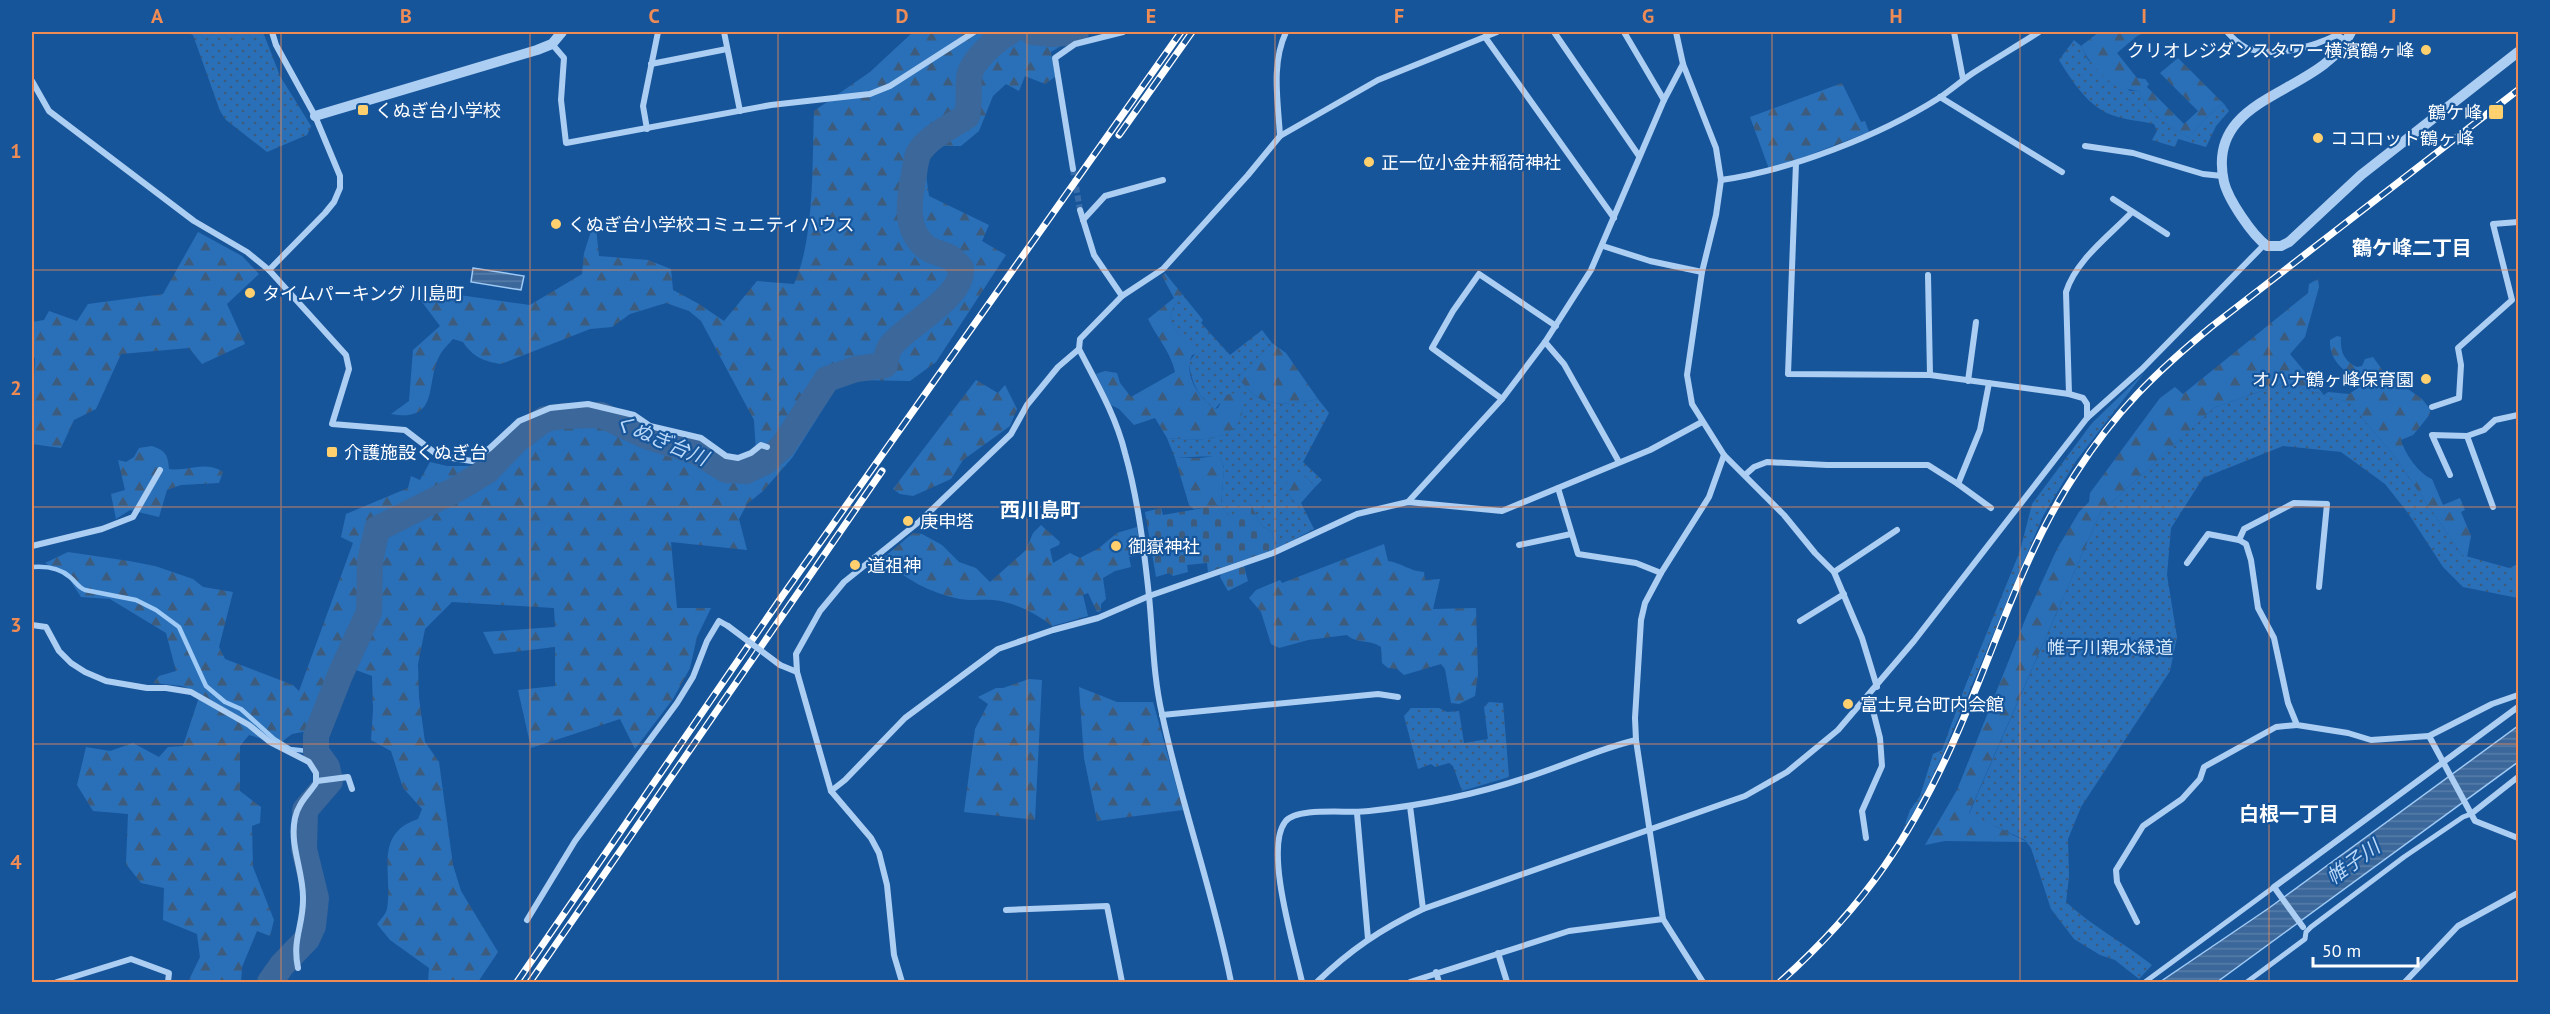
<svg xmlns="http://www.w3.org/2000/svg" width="2550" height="1014" viewBox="0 0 2550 1014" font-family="'PT Sans','Noto Sans JP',sans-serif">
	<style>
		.green { fill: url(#green-dots) }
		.forest { fill: url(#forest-firs) }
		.cemetery { fill: url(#cemetery-stones) }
		.water { fill: url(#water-rules); stroke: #9fcaf5; stroke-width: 1.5 }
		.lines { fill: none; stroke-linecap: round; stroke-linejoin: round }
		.stream { stroke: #9fcaf5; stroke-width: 4.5 }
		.river { stroke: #3b679a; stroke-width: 26 }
		.minor-tunnel { stroke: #3a6eaa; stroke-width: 6; stroke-dasharray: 6 3; stroke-linecap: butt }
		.pedestrian { stroke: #accef2; stroke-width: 5 }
		.minor { stroke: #accef2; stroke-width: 6 }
		.tertiary { stroke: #accef2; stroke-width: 10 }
		.rail-casing { stroke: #fff; stroke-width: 7 }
		.rail { stroke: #17559b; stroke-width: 4.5; stroke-dasharray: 14; stroke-linecap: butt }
		.minor-bridge { stroke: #accef2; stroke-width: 6 }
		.grid { fill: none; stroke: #ef8b55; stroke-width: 1.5; stroke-opacity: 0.55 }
		.poi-dot { fill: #ffd06d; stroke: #17559b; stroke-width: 2 }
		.labels { text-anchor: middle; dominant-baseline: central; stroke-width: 4.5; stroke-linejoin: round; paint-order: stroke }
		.poi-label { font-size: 18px; fill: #fff; stroke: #17559b; text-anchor: start }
		.park-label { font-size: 18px; fill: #d4e8fc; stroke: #17559b }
		.neighbourhood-label { font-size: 20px; font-weight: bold; fill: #fff; stroke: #17559b }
		.water-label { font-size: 20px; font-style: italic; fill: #b9d8f9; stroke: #17559b }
		.neatline { fill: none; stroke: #ef8b55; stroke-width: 2 }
		.grid-label { font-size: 20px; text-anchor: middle; font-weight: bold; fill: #ef8b55 }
	</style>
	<defs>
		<pattern id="green-dots" width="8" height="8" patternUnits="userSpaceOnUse" patternTransform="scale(1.5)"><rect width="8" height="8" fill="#2a70b8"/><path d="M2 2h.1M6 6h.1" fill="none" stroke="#3d5c7d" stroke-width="1.8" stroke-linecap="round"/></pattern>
		<pattern id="forest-firs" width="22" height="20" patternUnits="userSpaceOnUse" patternTransform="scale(1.5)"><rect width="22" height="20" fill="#2a70b8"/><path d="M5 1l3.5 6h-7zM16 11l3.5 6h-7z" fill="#3d5c7d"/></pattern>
		<pattern id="cemetery-stones" width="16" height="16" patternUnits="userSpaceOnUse" patternTransform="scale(1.5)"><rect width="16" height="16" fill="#2a70b8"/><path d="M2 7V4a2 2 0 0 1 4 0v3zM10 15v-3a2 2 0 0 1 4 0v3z" fill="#3d5c7d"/></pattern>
		<pattern id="water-rules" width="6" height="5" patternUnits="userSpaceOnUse" patternTransform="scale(1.5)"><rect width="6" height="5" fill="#3b679a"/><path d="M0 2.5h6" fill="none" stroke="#587ea9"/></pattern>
	</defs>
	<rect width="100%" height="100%" fill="#17559b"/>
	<g class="green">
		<path d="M186,32H263L280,76L311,126L307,135L267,152L226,120L220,111L193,35Z"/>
		<path d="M2074,40L2081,46L2088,60L2130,91L2139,90C2143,110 2171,127 2188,138C2199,127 2211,109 2224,104L2229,111L2216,126L2206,147L2178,139L2175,147L2152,140L2157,131L2154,124C2143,121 2132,121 2122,118C2091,112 2074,84 2059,60Z"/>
		<path d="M1182,294L1203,320L1201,323L1230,355L1262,330L1272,343L1238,378C1244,384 1252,395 1259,398C1277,407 1299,403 1318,399L1329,413L1303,462L1322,480L1315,487L1307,478L1286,490L1295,503H1301L1314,529L1276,549L1272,532L1262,526L1250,504L1231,519L1221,505L1224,468L1221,459C1213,454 1186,458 1175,458L1167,438C1193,440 1235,445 1242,412L1220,403L1215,409C1198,397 1191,382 1189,362L1195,354C1188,344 1165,325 1172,311C1174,305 1179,301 1182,294Z"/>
		<path d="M2144,373L2076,461L2043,516L1942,756L1927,788L1902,833L1910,810L1920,796L1933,754L1942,750L1966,684L2020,551L2032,504L2092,423Z"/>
		<path d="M2285,383L2350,403L2395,457L2462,555L2509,568L2518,564V598L2463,587L2443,567L2408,513L2385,484L2341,452L2283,446L2203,478L2171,528L2167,575L2177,637L2170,671L2081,807L2068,839L2069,877L2066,902C2092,926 2124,943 2152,965L2139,979L2115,960L2100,955L2074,939L2051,909L2031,848L2025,840L1969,814L2100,513L2215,407Z"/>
		<path d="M1489,702L1503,703L1509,777L1462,791L1453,766L1449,763L1435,767L1431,764L1418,769L1404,716L1411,708H1439L1447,712L1459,711L1464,743L1488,739L1484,707Z"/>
	</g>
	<g class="forest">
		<path d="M913,32H1084L1051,52L1055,77L1045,84L1025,76L1019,91L1006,84L993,96L979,131L961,146H939L925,167L929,196L989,225L982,241L1006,255L936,362L910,381L853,380L835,390L792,458L763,491L747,504L739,519L747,550L671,542L677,608H711L697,637L690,668L673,699L635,749L620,719L531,748L518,690L555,686V647L494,654L483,632L555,627L554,608L452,602L425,629L418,664L419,698L425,742L439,762L453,865L461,891L498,952L478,982H428L429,968L390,940L377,924C380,920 386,914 387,909C393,873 373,834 418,819L422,809L403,788L391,751L371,740L373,710L372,676L356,670L327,691L313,730L292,734L279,744L249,735L240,746V791L261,807L260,823L252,826L253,867L274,920L270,936L257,931L242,967L241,982H188L200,957L197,934L163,920L164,888L141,883L126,864L128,814L93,811L77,785L86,747L110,751L133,743L159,757L168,747L183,746L200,694L182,686L153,683L159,676L176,671L166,633L110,599L81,597L68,577L45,563L68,552L129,561L155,566L193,579L203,587L233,592L219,647L225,659L293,685L299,691L353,543L341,537L346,514L408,488L411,476L420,480L430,462L447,466H479L515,434L545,414L586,408L626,416L651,428L702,443L718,455L742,461L756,453L754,420L701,321L689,311L666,303L630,314L612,327L590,329L501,364C483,361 473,357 463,342L453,339C449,344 444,348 441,353C424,381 442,423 391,414L409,401L413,350L440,326L419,298L459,295L530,305L582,274L584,253L595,219L599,256L648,260L671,269L673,290L699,304L724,321L757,281L794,284C815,238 812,163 814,111L870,72Z"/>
		<path d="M2099,32H2146L2137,36L2117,53L2137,78L2145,79L2149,84L2147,87L2184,124L2198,111L2160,73L2178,58L2224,104C2211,109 2199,127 2188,138C2171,127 2143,110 2139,90C2113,92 2092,68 2081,46Z"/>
		<path d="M1842,83L1861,122L1865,121L1869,132L1786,164L1769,169L1750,117Z"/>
		<path d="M198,232L242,256L259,274L227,304L245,344L202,364L189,348L121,354L96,409L74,420L61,448L32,444V399H33L35,358L32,357V322L44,320L49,311L77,321L88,304L163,294Z"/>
		<path d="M1165,273L1182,294C1179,301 1174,305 1172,311C1165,325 1188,344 1196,354L1192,355C1183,375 1199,398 1215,409L1218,408L1225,395L1236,393C1245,399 1245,403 1242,413C1234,445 1193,440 1167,438L1155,418L1134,425L1119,409L1111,405L1096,374L1105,371L1117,373L1120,383L1131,397L1175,372C1171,352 1157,338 1148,319L1174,298L1162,276Z"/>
		<path d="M2318,279L2319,287L2305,337L2290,354L2324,395L2328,392L2349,394L2364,384C2347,373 2329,363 2330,340L2337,336L2341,337C2340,352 2344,361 2357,367L2362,366L2365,359L2373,357L2383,371L2422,399L2430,409V414L2419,428L2413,435L2401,440C2405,454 2419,474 2432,479L2443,505L2460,498L2465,510L2461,512L2471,536L2467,557L2462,555L2395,457L2350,403L2285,383L2215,407L2100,513L1969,813L2027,842L1945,841L1925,845L1957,790L2027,615L2057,549L2079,512L2089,502L2090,493L2160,398L2175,387L2183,394L2308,293L2309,284Z"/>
		<path d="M1272,343L1286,353L1318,399C1299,403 1277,407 1259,398C1252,395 1244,384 1238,378Z"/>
		<path d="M976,380L998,393L1005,385L1017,409L1010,426L963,460L951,479L913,496L900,494L893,489Z"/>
		<path d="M152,446C166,451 168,455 169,469C188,472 205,460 223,472L219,483L181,485L167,490L159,517L130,510L116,519L111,494L125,490L118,460L126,462L134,457L139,448Z"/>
		<path d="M1216,456L1221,459L1224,469L1221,505L1194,509L1189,505L1175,458H1200Z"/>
		<path d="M1296,471L1307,478L1315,487L1301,503H1295L1286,490L1287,476Z"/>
		<path d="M1041,525L1060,542L1059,545L1050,549L1053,563L1070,553L1080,558L1099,548L1117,533L1137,527L1140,554L1129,557L1131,567L1115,571L1103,578L1106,599L1101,604V611L1097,612L1088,593L1083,595L1088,616L1052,626C1036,613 1014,602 993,600C982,599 971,601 960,599C930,593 904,579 883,558L913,533L922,534L942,545L959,562L976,568L990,582L1026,550L1033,533Z"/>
		<path d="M1384,544L1388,561C1402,563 1409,571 1424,572L1425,580L1440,579L1433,609L1476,608L1478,674L1475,696L1459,704L1451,703L1445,669L1441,664L1404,675L1397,669L1388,668L1382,663L1381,647C1370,639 1356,644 1347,635L1308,640L1279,648L1271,644L1261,612L1249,598L1256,590L1280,580L1282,583Z"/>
		<path d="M1029,679L1042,680L1035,820L964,812L975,729L988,704L978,697L996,688H1003Z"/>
		<path d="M1079,687L1117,702H1153L1183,810L1097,821L1084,758Z"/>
	</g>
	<g class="cemetery">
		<path d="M1250,504L1262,526L1272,532L1276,549L1208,572L1207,563L1187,565L1188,572L1173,576L1169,573L1156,577L1145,512L1161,508L1163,515L1221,505L1231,518L1239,507Z"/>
		<path d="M1244,566L1248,581L1228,591L1220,577L1221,574Z"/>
	</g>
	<g class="water">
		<path d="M473,268L524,276L521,290L471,282Z"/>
		<path d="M2518,726V762L2217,982H2160L2269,908Z"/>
	</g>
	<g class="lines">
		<path class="stream" d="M32,567C45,566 59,567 70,577C76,582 78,587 85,590L136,600L156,610L179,627L206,686L225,702L241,709L274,739L290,749L316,752"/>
		<g class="river">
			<path d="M1032,32L1053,34L1076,32"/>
			<path d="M270,982L282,965L307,939L313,926L316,898L304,849L305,810L330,781L327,767L316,752V736L340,675L369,612L370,562L377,529L457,489L487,471L518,439L545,419L563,416L601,415L646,436L697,452L726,470L746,471L765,462L783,446L827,379L856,369L885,365C886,359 887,352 890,347C907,324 964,298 961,268C947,250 939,257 926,247C904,230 909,199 914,174C915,167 916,158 919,152C930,136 950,127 967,116C970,103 968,91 969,78C971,60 996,40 1010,32"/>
		</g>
		<path class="minor-tunnel" d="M1073,169L1080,210"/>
		<g class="pedestrian">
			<path d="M2145,982L2274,887"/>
			<path d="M2247,982L2305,939L2306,932L2311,927L2404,857L2463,817L2471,814"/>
		</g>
		<g class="minor">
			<path d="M724,32L740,111"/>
			<path d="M1554,32L1639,156"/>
			<path d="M1624,32L1664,100"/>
			<path d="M1676,32L1683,64L1716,148L1721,180L1716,215L1702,272L1687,375L1692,404L1724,455L1784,515L1815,553L1834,572L1862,638L1877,687"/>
			<path d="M1954,32L1963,79"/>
			<path d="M2228,33C2234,39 2241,47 2250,49C2278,57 2312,47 2337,35L2347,41"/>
			<path d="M1485,37L1614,218"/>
			<path d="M552,44L564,58L561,100L566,143L771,105L870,94L890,86L974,32"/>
			<path d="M651,64L727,49"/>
			<path d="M32,81L49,111L194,221L247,252L269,270L346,355L349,369L332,424L405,430L439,456L472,461L490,448L519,421L550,408L588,404L634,415L650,426L701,438L726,456L738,458L751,453L761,445L767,447"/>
			<path d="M1940,97L2062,172"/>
			<path d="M647,129L643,106L658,32"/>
			<path d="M1280,136C1278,101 1271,64 1286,32"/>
			<path d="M2085,146L2133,153L2203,174L2222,176"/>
			<path d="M1796,163L1788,374L1930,375L2069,394L2083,398L2087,404V418"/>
			<path d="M1073,169L1055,58L1075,44L1123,32"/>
			<path d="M1721,180C1791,170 1879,136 1939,98C1951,90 1961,81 1973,73C1995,59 2017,46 2039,32"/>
			<path d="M2113,199L2167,234"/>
			<path d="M1080,210L1094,255L1122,296"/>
			<path d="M1083,220L1105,196L1163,180"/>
			<path d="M1603,246L1650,261L1702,272"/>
			<path d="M269,270L325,213L334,202L340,188V176L315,116L276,45L272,32"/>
			<path d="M1928,275L1930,375"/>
			<path d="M1545,342L1564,364L1619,462"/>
			<path d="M1968,381L1976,322"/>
			<path d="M2069,394L2066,292C2076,260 2109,236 2132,212"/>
			<path d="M1502,399L1432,348L1453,311L1479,274L1556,326"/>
			<path d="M2432,407L2459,398L2461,365L2458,348L2512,300L2493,224L2518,222"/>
			<path d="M2467,436L2493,507"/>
			<path d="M1745,475L1754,467L1767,462L1827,465H1928L1958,484L1980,430L1989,383"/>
			<path d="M2450,475L2432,435L2467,436L2484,430L2495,420L2518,415"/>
			<path d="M1958,484L1991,508"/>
			<path d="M1558,488L1578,554L1636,563L1661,573"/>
			<path d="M1408,502L1502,399L1545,342L1591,270L1664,100L1683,64"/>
			<path d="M2239,540L2244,529L2294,503L2327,504L2319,587"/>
			<path d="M1519,545L1571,534"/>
			<path d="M32,546L102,529L133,517L160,470"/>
			<path d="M2187,563L2208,534L2239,540L2246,544L2251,560L2258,608L2274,638L2288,703L2297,725L2348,733L2371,740L2429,736L2475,821L2518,838"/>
			<path d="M1834,572L1897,530"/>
			<path d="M1800,621L1844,594"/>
			<path d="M32,625L46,627L59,651L71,663L85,672L106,681L147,688H166L191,692L249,725L270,742L309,762L316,773V783C309,794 298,803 295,818C289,846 304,872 303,900C303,926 292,940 298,968"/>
			<path d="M780,665L797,672"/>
			<path d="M1162,715L1378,694L1398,697"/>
			<path d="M2429,736L2492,704L2518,695"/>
			<path d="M317,781L348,777L352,789"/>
			<path d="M831,791L845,780L905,718L998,649L1053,630L1098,618L1149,596L1273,553L1357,514L1408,502L1502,511L1650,450L1702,422"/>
			<path d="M1410,806L1423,909"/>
			<path d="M1357,813L1368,939"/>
			<path d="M2471,814L2518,777"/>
			<path d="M1866,838L1862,811L1882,766L1880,738L1869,695"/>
			<path d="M1006,910L1107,906L1122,982"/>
			<path d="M527,920L575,841L677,703L693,677L707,641L719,621L728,626"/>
			<path d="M2137,922L2117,882L2116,870L2143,826L2182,799L2200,779L2204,767L2276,727L2297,725"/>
			<path d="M2303,927L2274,887L2518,707"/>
			<path d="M1498,953L1507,982"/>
			<path d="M1436,972L1439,982"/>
			<path d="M57,982L131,959L169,973L168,982"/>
			<path d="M902,982L894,955L887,885L879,853L871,838L831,791L797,672L796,654L820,611L844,582L920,521L1011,434L1027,405L1058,367L1079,349"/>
			<path d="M1231,982C1213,891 1181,804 1162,714C1153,675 1153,636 1149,596C1144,549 1138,499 1125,453C1116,416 1096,382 1079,349L1080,339L1122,296L1163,269L1248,175L1280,136L1378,80L1497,32"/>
			<path d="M1302,982C1295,949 1264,850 1285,822C1297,806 1350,814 1369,811C1425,805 1483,793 1537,774C1570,763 1602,748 1636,740"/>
			<path d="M1317,982C1350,950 1381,929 1423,909L1745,796L1787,772L1838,730L1914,641L2087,418L2142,369L2264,245"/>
			<path d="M1410,982L1569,931L1663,919"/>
			<path d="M1703,982L1663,919L1636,740L1635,718L1641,620L1645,603L1661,573L1709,497L1724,455"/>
			<path d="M2405,982L2458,926L2518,893"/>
		</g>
		<g class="tertiary">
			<path d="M2351,32C2323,96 2204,92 2224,182C2228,199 2252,235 2267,246H2281L2289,242L2361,175L2518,52"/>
			<path d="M315,116L537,50L552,44L562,32"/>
		</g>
		<defs>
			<g id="rail">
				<path d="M1119,135L1192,32"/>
				<path d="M517,982L783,595L1181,32"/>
				<path d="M530,982L882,471"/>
				<path d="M1780,982C1865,906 1914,833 1959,729C1997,643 2024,551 2076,473C2115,412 2155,373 2211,327L2518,90"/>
			</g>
		</defs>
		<use href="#rail" class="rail-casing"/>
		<use href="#rail" class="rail"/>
		<path class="minor-bridge" d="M728,626L780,665"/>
	</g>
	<path class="grid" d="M281,32V982M530,32V982M778,32V982M1027,32V982M1275,32V982M1523,32V982M1772,32V982M2020,32V982M2269,32V982M32,270H2518M32,507H2518M32,744H2518"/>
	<g class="poi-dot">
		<circle cx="2426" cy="50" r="6"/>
		<rect x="357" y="104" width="12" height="12" rx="3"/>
		<rect x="2488" y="104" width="16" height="16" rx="3"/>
		<circle cx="2318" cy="138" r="6"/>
		<circle cx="1369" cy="162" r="6"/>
		<circle cx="556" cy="224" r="6"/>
		<circle cx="250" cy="293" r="6"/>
		<circle cx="2426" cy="379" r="6"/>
		<rect x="326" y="446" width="12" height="12" rx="3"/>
		<circle cx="908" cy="521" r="6"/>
		<circle cx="1116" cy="546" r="6"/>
		<circle cx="855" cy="565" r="6"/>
		<circle cx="1848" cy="704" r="6"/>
	</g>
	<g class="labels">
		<g class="poi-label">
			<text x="2414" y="50" text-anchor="end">クリオレジダンスタワー横濱鶴ヶ峰</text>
			<text x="375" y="110">くぬぎ台小学校</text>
			<text x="2482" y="112" text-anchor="end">鶴ケ峰</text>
			<text x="2330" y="138">ココロット鶴ヶ峰</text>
			<text x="1381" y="162">正一位小金井稲荷神社</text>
			<text x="568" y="224">くぬぎ台小学校コミュニティハウス</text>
			<text x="262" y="293">タイムパーキング 川島町</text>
			<text x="2414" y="379" text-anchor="end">オハナ鶴ヶ峰保育園</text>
			<text x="344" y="452">介護施設くぬぎ台</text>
			<text x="920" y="521">庚申塔</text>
			<text x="1128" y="546">御嶽神社</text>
			<text x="867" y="565">道祖神</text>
			<text x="1860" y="704">富士見台町内会館</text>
		</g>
		<g class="park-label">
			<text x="2110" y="647">帷子川親水緑道</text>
		</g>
		<g class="neighbourhood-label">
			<text x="2412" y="248">鶴ケ峰二丁目</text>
			<text x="1040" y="510">西川島町</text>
			<text x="2289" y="814">白根一丁目</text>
		</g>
		<g class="water-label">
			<text transform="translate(661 440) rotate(23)">くぬぎ台川</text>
			<text transform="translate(2353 862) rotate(-36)">帷子川</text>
		</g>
	</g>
	<rect width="2550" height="1014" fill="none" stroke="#17559b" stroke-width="66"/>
	<path d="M2313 957v9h105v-9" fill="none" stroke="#ffffff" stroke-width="3"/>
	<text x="2322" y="957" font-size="18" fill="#ffffff" stroke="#17559b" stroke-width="4.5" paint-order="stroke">50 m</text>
	<rect x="33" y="33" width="2484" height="948" class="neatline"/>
	<g class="grid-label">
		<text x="157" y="23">A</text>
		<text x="406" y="23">B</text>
		<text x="654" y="23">C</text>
		<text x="902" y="23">D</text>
		<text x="1151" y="23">E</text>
		<text x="1399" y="23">F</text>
		<text x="1648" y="23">G</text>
		<text x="1896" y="23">H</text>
		<text x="2144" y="23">I</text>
		<text x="2393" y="23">J</text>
		<text x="16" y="158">1</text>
		<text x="16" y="395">2</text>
		<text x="16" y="632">3</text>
		<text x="16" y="869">4</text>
	</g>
</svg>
